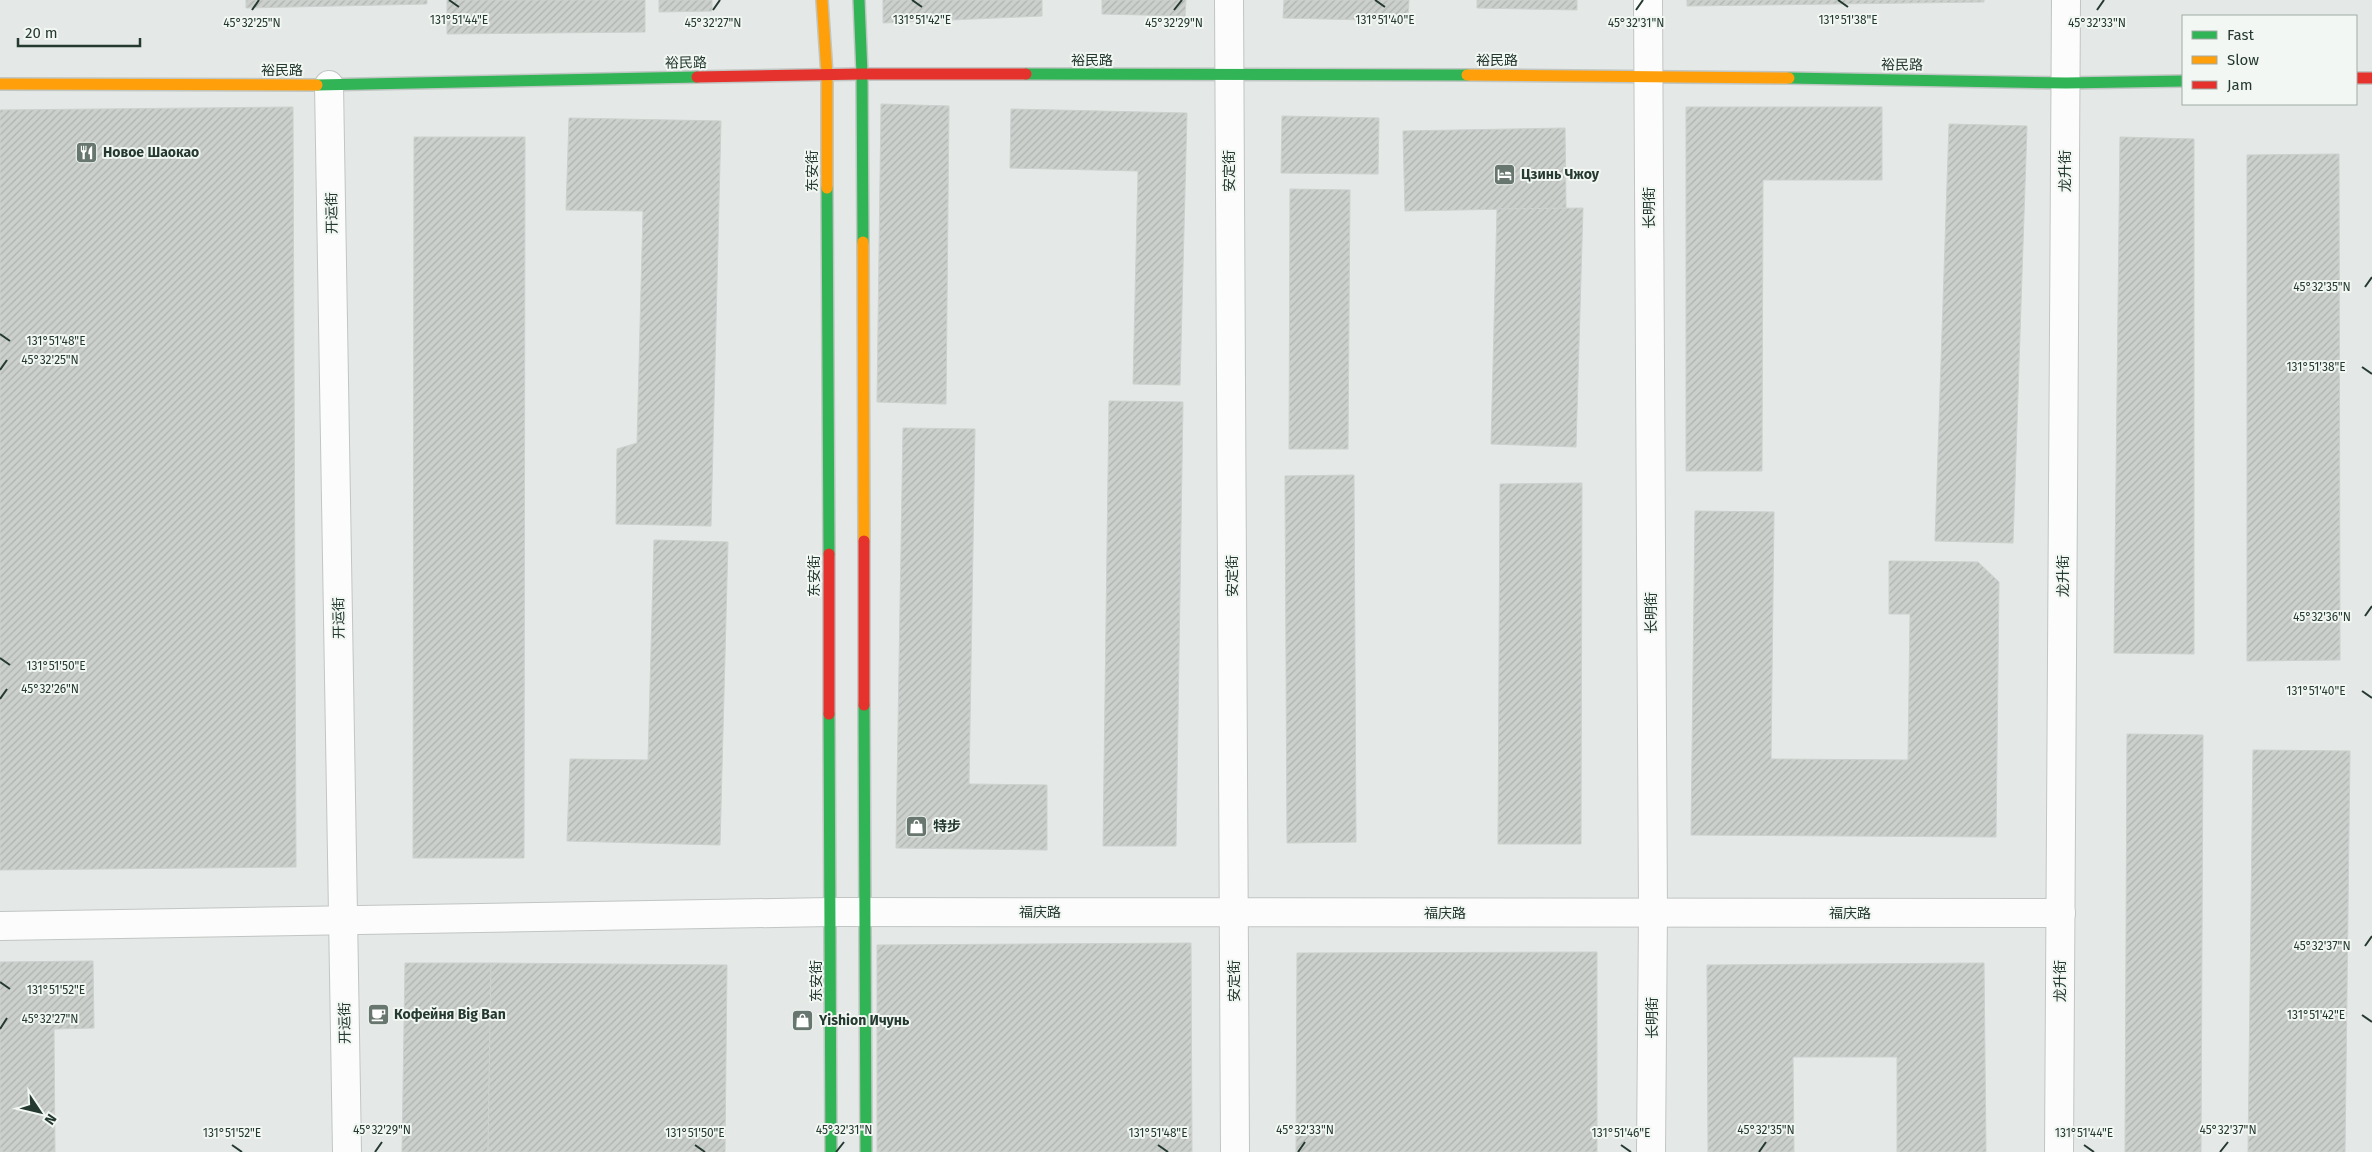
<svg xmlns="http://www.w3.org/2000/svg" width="2372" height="1152" viewBox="0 0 2372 1152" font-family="'Fira Sans','Noto Sans SC',sans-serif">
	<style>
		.building { fill: url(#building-hatch); stroke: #cdd1ce }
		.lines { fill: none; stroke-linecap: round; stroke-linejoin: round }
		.street-casing { stroke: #c1c5c3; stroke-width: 30 }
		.fast-casing { stroke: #c0c6c3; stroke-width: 14 }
		.slow-casing { stroke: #c0c6c3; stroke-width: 14 }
		.jam-casing { stroke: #c0c6c3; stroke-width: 14 }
		.street { stroke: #fbfcfb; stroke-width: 28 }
		.fast { stroke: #30b455; stroke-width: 11 }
		.slow { stroke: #ff9f0a; stroke-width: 11 }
		.jam { stroke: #e5322d; stroke-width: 11 }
		.ticks { fill: none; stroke: #24392f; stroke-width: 2 }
		.labels { text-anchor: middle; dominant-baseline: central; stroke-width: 4; stroke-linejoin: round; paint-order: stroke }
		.street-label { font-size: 14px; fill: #24392f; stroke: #f2f7f3 }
		.poi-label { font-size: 14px; font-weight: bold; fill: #24392f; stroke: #f2f7f3; text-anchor: start }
		.ticks-label { font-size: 12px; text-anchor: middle; fill: #24392f; stroke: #f2f7f3; stroke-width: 4; stroke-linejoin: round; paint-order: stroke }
	</style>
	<defs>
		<pattern id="building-hatch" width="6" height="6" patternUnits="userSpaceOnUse" patternTransform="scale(1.25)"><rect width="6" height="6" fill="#cbd0cd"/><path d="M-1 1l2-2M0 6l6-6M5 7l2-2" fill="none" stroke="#aeb3b0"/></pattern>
	</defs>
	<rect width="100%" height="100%" fill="#e4e8e6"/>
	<g class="building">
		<path d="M246,0H427V4L246,8Z"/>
		<path d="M447,0H645V32L447,34Z"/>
		<path d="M659,0H712V11L659,12Z"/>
		<path d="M883,0H1042V16L883,23Z"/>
		<path d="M1102,0H1186L1185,16L1102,14Z"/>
		<path d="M1284,0H1409L1408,21L1283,18Z"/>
		<path d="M1477,0H1577V10L1477,8Z"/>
		<path d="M1687,0H1984V2L1687,6Z"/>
		<path d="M881,104L949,106L946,404L877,402Z"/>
		<path d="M293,107L296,867L0,870V110Z"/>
		<path d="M1686,107H1882V180H1763L1762,471H1686Z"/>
		<path d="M1011,109L1187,113L1180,385L1133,384L1138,171L1010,168Z"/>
		<path d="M1282,116L1379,118L1378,174L1281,173Z"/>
		<path d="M569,118L721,121L711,526L616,524L617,449L637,443L643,211L566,210Z"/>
		<path d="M1949,124L2027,126L2013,543L1935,541Z"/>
		<path d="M1565,128L1566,208L1405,211L1403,131Z"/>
		<path d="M414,137H525L524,858H413Z"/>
		<path d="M2120,137L2194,139V654L2114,653Z"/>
		<path d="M2339,154L2340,660L2247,661V155Z"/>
		<path d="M1290,189L1350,190L1348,449H1289Z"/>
		<path d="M1583,208L1576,447L1491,444L1497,209Z"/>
		<path d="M1109,401L1183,402L1176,846H1103Z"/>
		<path d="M903,428L975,429L969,784L1047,785V850L896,848Z"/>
		<path d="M1354,475L1356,842L1287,843L1285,476Z"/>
		<path d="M1582,483L1581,844H1498L1500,484Z"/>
		<path d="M1695,511L1774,512L1771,759L1908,760L1910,614H1889V561L1978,562L1999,582L1996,837L1691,835Z"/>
		<path d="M654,540L728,542L720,845L567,841L570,759L648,760Z"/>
		<path d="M2127,734L2203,735L2201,1152H2125Z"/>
		<path d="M2253,750L2350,751L2345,1152H2248Z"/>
		<path d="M1191,943L1192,1152H877V945Z"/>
		<path d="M1597,952V1152H1296L1297,953Z"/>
		<path d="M93,961L94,1028L54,1029L55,1152H0V962Z"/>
		<path d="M405,963H491L488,1152H402Z"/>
		<path d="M491,963L727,965L725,1152H488Z"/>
		<path d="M1984,963L1986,1152H1897V1057H1793L1794,1152H1708L1707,965Z"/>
	</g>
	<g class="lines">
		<defs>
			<g id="street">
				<path d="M1229,0L1235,1152"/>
				<path d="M1648,0L1653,913L1651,1152"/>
				<path d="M329,85L347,1152"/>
				<path d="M0,926L830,912L2061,913"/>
				<path d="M2059,1152L2066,0"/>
			</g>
			<g id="fast">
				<path d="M859,0L862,74L863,242"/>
				<path d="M1026,74L1467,75"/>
				<path d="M1789,78L2066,83L2183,81"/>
				<path d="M317,85L697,77"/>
				<path d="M827,188L829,554"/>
				<path d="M864,705L866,1152"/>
				<path d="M829,714L831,1152"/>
			</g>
			<g id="slow">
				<path d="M822,0L827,75V188"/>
				<path d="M1467,75L1789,78"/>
				<path d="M0,84L317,85"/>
				<path d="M863,242L864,541"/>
			</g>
			<g id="jam">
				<path d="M697,77L862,74H1026"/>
				<path d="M2356,78H2372"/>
				<path d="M864,541V705"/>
				<path d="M829,554V714"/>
			</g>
		</defs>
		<use href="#street" class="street-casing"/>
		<use href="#fast" class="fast-casing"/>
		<use href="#slow" class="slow-casing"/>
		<use href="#jam" class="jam-casing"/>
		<use href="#street" class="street"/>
		<use href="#fast" class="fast"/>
		<use href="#slow" class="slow"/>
		<use href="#jam" class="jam"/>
	</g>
	<path class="ticks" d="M449,0L459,7M912,0L922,7M1375,0L1385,7M1838,0L1848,7M252,10L259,0M713,10L720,0M1174,10L1182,0M1636,10L1643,0M2097,10L2104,0M2365,287L2372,277M0,334L10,341M2362,367L2372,374M0,370L7,360M2365,616L2372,606M0,658L10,665M2362,691L2372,698M0,699L7,689M2365,946L2372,936M0,982L10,989M2362,1015L2372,1022M0,1029L7,1018M232,1145L242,1152M695,1145L705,1152M1158,1145L1168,1152M1621,1145L1631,1152M2084,1145L2094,1152M375,1152L382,1142M836,1152L844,1142M1298,1152L1305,1142M1759,1152L1766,1142M2220,1152L2228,1142"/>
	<defs>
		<symbol id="restaurant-square" viewBox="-11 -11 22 22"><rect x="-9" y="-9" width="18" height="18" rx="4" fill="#67766f" stroke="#f2f7f3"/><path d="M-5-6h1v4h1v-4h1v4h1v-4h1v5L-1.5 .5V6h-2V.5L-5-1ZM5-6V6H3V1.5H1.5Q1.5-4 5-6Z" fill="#fff"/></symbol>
		<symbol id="hotel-square" viewBox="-11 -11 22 22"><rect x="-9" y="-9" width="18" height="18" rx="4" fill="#67766f" stroke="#f2f7f3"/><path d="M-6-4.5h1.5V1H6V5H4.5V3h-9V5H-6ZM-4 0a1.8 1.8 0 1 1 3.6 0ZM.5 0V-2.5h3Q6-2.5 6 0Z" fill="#fff"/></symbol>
		<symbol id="shop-square" viewBox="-11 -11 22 22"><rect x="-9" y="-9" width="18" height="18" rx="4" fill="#67766f" stroke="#f2f7f3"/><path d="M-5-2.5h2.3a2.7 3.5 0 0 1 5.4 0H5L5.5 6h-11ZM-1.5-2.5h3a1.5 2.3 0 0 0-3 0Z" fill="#fff"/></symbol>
		<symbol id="cafe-square" viewBox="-11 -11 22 22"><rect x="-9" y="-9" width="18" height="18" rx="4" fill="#67766f" stroke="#f2f7f3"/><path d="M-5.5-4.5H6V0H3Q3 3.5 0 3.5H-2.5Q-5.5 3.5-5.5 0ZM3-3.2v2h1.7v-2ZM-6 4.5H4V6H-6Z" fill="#fff"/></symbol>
	</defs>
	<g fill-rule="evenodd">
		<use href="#restaurant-square" x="74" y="140" width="25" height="25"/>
		<use href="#hotel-square" x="1492" y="162" width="25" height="25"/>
		<use href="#shop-square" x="904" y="814" width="25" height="25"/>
		<use href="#cafe-square" x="366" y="1002" width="25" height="25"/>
		<use href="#shop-square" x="790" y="1008" width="25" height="25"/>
	</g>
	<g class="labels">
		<g class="street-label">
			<text x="1092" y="60">裕民路</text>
			<text x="1497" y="60">裕民路</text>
			<text transform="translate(686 63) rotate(-1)">裕民路</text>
			<text transform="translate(1902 65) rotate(1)">裕民路</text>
			<text x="282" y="70">裕民路</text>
			<text transform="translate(812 171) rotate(-90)">东安街</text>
			<text transform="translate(1229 171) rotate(-90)">安定街</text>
			<text transform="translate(2065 171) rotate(-90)">龙升街</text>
			<text transform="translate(1649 208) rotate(-90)">长明街</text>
			<text transform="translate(332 213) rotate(-91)">开运街</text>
			<text transform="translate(814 576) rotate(-90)">东安街</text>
			<text transform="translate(1232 576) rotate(-90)">安定街</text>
			<text transform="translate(2063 576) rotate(-90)">龙升街</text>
			<text transform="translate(1651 613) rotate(-90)">长明街</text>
			<text transform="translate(339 618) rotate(-91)">开运街</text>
			<text x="1040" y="912">福庆路</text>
			<text x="1445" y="913">福庆路</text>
			<text x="1850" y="913">福庆路</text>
			<text transform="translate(816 981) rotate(-90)">东安街</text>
			<text transform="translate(1234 981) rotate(-90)">安定街</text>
			<text transform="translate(2060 981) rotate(-90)">龙升街</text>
			<text transform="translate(1652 1018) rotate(-90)">长明街</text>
			<text transform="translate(345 1023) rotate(-91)">开运街</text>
		</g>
		<g class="poi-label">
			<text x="103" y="152">Новое Шаокао</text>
			<text x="1521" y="174">Цзинь Чжоу</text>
			<text x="933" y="826">特步</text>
			<text x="394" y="1014">Кофейня Big Ban</text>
			<text x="819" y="1020">Yishion Ичунь</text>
		</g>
	</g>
	<g class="ticks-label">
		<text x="1848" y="24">131°51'38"E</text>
		<text x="459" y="24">131°51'44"E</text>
		<text x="922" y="24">131°51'42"E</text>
		<text x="1385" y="24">131°51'40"E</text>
		<text x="252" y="27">45°32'25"N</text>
		<text x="713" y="27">45°32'27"N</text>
		<text x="1174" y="27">45°32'29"N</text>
		<text x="1636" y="27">45°32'31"N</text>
		<text x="2097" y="27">45°32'33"N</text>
		<text x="2322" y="291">45°32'35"N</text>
		<text x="56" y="345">131°51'48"E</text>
		<text x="50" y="364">45°32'25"N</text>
		<text x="2316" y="371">131°51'38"E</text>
		<text x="2322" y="621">45°32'36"N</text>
		<text x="56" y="670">131°51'50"E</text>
		<text x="50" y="693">45°32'26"N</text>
		<text x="2316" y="695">131°51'40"E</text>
		<text x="2322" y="950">45°32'37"N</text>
		<text x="56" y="994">131°51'52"E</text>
		<text x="2316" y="1019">131°51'42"E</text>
		<text x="50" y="1023">45°32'27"N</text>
		<text x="382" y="1134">45°32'29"N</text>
		<text x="844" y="1134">45°32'31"N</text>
		<text x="1305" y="1134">45°32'33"N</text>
		<text x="1766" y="1134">45°32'35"N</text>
		<text x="2228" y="1134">45°32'37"N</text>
		<text x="232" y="1137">131°51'52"E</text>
		<text x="695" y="1137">131°51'50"E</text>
		<text x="1158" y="1137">131°51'48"E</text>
		<text x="1621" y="1137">131°51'46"E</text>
		<text x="2084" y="1137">131°51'44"E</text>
	</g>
	<rect x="2182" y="15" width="175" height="90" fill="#f2f7f3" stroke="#a0aba5"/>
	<rect x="2192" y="31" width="25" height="8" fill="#30b455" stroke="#a0aba5"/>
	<text x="2227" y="40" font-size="15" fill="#24392f">Fast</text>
	<rect x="2192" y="56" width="25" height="8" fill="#ff9f0a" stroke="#a0aba5"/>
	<text x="2227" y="65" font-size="15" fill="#24392f">Slow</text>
	<rect x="2192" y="81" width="25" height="8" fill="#e5322d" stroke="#a0aba5"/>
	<text x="2227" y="90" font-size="15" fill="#24392f">Jam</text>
	<g transform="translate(40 1112) rotate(125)" stroke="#f2f7f3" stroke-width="4" paint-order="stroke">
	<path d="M0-4L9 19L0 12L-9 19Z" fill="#24392f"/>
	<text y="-8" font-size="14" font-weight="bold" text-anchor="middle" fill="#24392f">N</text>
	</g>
	<path d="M18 38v8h122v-8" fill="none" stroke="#24392f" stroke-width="2.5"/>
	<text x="25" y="38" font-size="15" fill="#24392f" stroke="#f2f7f3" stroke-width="4" paint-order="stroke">20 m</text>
</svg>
